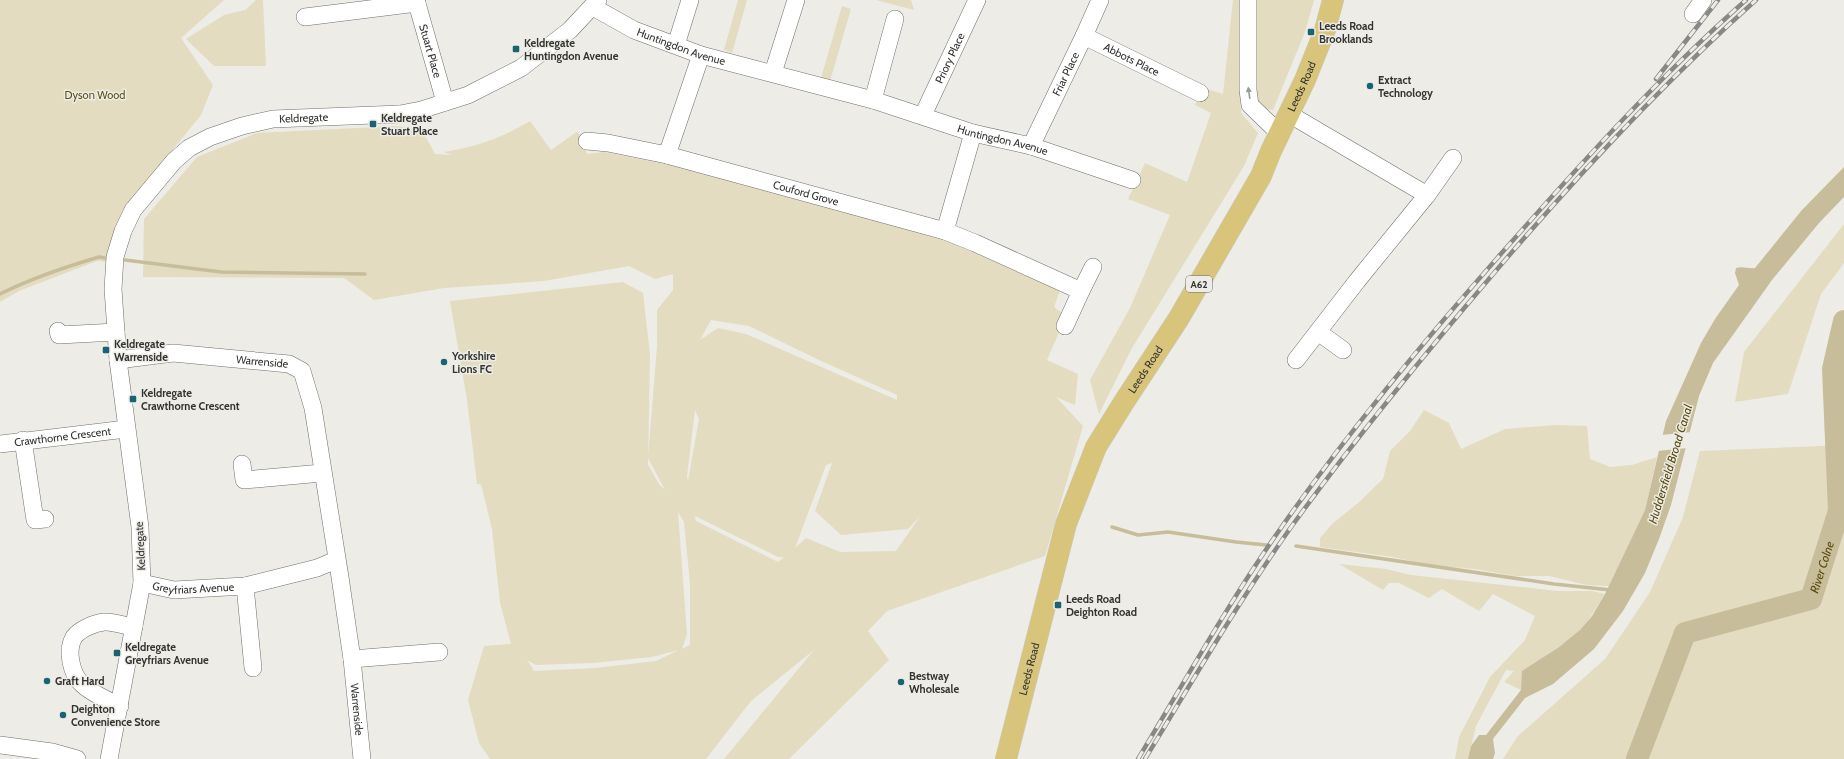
<svg xmlns="http://www.w3.org/2000/svg" width="1844" height="759" viewBox="0 0 1844 759" font-family="Cabin,sans-serif">
	<style>
		.green { fill: #e3dcc1; fill-rule: evenodd }
		.water { fill: #c7bd9b }
		.pier { fill: #edece7 }
		.lines { fill: none; stroke-linecap: round; stroke-linejoin: round }
		.stream { stroke: #c7bd9b; stroke-width: 3.5 }
		.river { stroke: #c7bd9b; stroke-width: 22 }
		.minor-casing { stroke: #706f6b; stroke-width: 18 }
		.major-casing { stroke: #cacac9; stroke-width: 22 }
		.minor { stroke: #fff; stroke-width: 17 }
		.major { stroke: #d8c57b; stroke-width: 21 }
		.rail-casing { stroke: #898885; stroke-width: 4.5 }
		.rail { stroke: #edece7; stroke-width: 3; stroke-dasharray: 9; stroke-linecap: butt }
		.oneway { fill: #999998 }
		.poi-dot { fill: #1c6372; stroke: #edece7; stroke-width: 1.5 }
		.labels { text-anchor: middle; dominant-baseline: central; stroke-width: 3; stroke-linejoin: round; paint-order: stroke }
		.shield { fill: #edece7; stroke: #6b6a68; stroke-width: 1 }
		.shield-label { font-size: 10px; font-weight: bold; fill: #333331 }
		.poi-label { font-size: 11px; font-weight: bold; fill: #333331; stroke: #edece7; text-anchor: start }
		.street-label { font-size: 11px; fill: #333331; stroke: #edece7 }
		.park-label { font-size: 11px; fill: #5f4f14; stroke: #edece7 }
		.water-label { font-size: 12px; font-style: italic; fill: #5a4a0e; stroke: #edece7 }
	</style>
	<rect width="100%" height="100%" fill="#edece7"/>
	<g class="green">
		<path d="M0,0H224L181,38L213,85L201,115L124,210L108,262L97,261L19,291L0,302Z"/>
		<path d="M256,0H263L266,66H214L186,39L224,15L245,10Z"/>
		<path d="M738,0H747L732,53L724,50Z"/>
		<path d="M876,0H911L914,10Z"/>
		<path d="M1233,0H1242L1239,67L1241,113L1258,133L1244,166L1132,348L1099,414L1090,380L1130,308L1170,215L1128,199L1145,163L1187,182L1211,113L1195,105L1203,88L1223,94Z"/>
		<path d="M1256,0H1314L1305,32L1273,110L1265,109L1256,102Z"/>
		<path d="M842,6L851,9L830,81L821,78Z"/>
		<path d="M530,121L551,150L578,131L587,154L605,152L670,165L753,186L949,242L1060,290L1054,307L1066,316L1047,360L1078,374L1075,405L1056,397L1083,426L1045,556L887,611L868,631L889,660L789,759H724L814,650L751,701L706,759H490L479,743L468,700L484,646L511,644L500,603L492,529L481,484H477L467,400L450,301L623,282L643,293L650,355L648,465L659,484L665,490L648,458L657,346V310L673,290V274L655,279L629,266L544,281L444,288L374,300L344,278L143,277L144,219L197,157L257,133L396,126L422,130L435,154L452,155L444,152C478,147 501,138 530,121ZM711,320L749,326L819,360L897,395V400L746,334L718,328L700,340ZM695,410L699,419L688,481L687,476ZM832,463L815,511L841,535L908,529L921,515L896,551L840,552L806,538L795,548L826,465ZM678,512L684,522L690,584V645L682,649L687,634ZM695,516L778,557H784L778,562L696,521ZM679,650L656,661L595,668L534,671L527,660L536,665L592,663L652,657Z"/>
		<path d="M1844,224V263L1821,294L1788,394L1735,402L1744,352Z"/>
		<path d="M1424,410L1449,423L1461,449L1505,429L1556,425L1587,426L1590,459L1610,467L1632,465L1657,457L1645,510L1609,586L1587,585L1549,576H1515L1475,569L1429,565L1393,557L1320,547V538L1332,524L1358,503L1383,479L1390,451L1410,431Z"/>
		<path d="M1844,445V759H1503L1518,736L1605,659L1650,592L1683,517L1700,451Z"/>
		<path d="M1339,564L1386,569L1411,575L1512,586L1558,591H1592L1605,594C1597,606 1590,619 1580,630C1563,648 1524,662 1521,690L1504,682L1514,671L1506,670L1476,726L1468,759H1455L1459,737L1490,677L1525,640L1535,616L1493,594L1479,611L1442,589L1429,598L1399,583H1389L1383,590Z"/>
	</g>
	<path class="water" d="M1844,167V197L1819,223L1772,280L1713,363L1699,396L1671,505L1659,539L1645,573L1623,611L1594,649L1553,684L1525,698L1493,739L1495,753L1493,759H1468L1471,746L1479,735H1486L1521,690L1522,671L1559,647L1580,630L1592,616L1605,594L1645,510L1666,421L1680,390L1701,343L1715,319L1739,285L1735,273L1736,268C1743,266 1748,269 1755,268L1802,210Z"/>
	<path class="pier" d="M1692,432L1688,448L1657,451L1661,435Z"/>
	<g class="lines">
		<g class="stream">
			<path d="M125,260L221,272L365,274"/>
			<path d="M0,294C32,278 65,267 99,257L105,258"/>
			<path d="M1112,527L1138,535L1168,532L1236,542L1266,545"/>
			<path d="M1296,546L1554,584L1611,590"/>
		</g>
		<path class="river" id="s1" d="M1637,759L1685,633L1811,599L1839,511L1833,369L1844,321"/>
		<defs>
			<g id="minor">
				<path id="s2" d="M416,0L445,102"/>
				<path d="M1248,0V90L1250,105L1280,134"/>
				<path id="s3" d="M593,7L634,30L701,55L873,100L973,133L1031,146L1132,180"/>
				<path d="M1693,14L1703,0"/>
				<path d="M305,17L417,3"/>
				<path id="s4" d="M1084,36L1200,93"/>
				<path d="M676,45L690,0"/>
				<path d="M773,73L796,0"/>
				<path d="M873,100L895,19"/>
				<path d="M1289,114L1427,195L1357,281L1296,360"/>
				<path id="s5" d="M923,115L977,0"/>
				<path d="M587,141L608,143L667,155L701,55"/>
				<path id="s6" d="M1031,146L1084,36L1100,0"/>
				<path id="s7" d="M667,155L945,231L975,243L1081,291L1065,326"/>
				<path d="M1427,195L1453,158"/>
				<path d="M945,231L973,133"/>
				<path d="M1081,291L1093,267"/>
				<path d="M58,331L59,335L116,332"/>
				<path d="M1318,332L1343,350"/>
				<path id="s8" d="M118,360L173,353L289,364L302,371L313,408L340,577L352,659L362,759"/>
				<path d="M23,440L35,520L45,519"/>
				<path id="s9" d="M0,444L126,429"/>
				<path d="M242,464L244,480L322,473"/>
				<path id="s10" d="M142,583L174,590L245,586L317,568L336,560"/>
				<path d="M245,586L253,668"/>
				<path d="M352,659L439,652"/>
				<path d="M120,706C107,700 93,694 83,685C71,675 66,650 74,637C80,629 95,623 104,622C113,621 125,626 134,627"/>
				<path d="M0,745L52,752L77,759"/>
				<path id="s11" d="M109,759L142,583L140,527L118,360L113,289L115,257L123,231L133,210L174,161L189,148L210,137L242,126L273,119L400,114L421,110L468,95L521,68L570,30L598,0"/>
			</g>
			<g id="major">
				<path id="s12" d="M1006,759L1066,524L1096,447L1124,402L1179,318L1261,176L1271,151L1305,80L1325,30L1333,0"/>
			</g>
		</defs>
		<use href="#minor" class="minor-casing"/>
		<use href="#major" class="major-casing"/>
		<use href="#minor" class="minor"/>
		<use href="#major" class="major"/>
		<defs>
			<g id="rail">
				<path d="M1656,79L1718,0"/>
				<path d="M1138,759C1185,681 1230,600 1283,525C1351,428 1428,336 1507,247C1583,161 1660,76 1746,0"/>
				<path d="M1145,759C1192,682 1237,604 1289,530C1353,441 1423,356 1494,273C1576,177 1662,84 1756,0"/>
			</g>
		</defs>
		<use href="#rail" class="rail-casing"/>
		<use href="#rail" class="rail"/>
	</g>
	<defs><path id="oneway-solid" d="M-6-.8H1V-3.2L6.5 0L1 3.2V.8H-6Z"/></defs>
	<use class="oneway" href="#oneway-solid" transform="translate(1249 93) rotate(-98)"/>
	<g class="poi-dot">
		<rect x="1307" y="28" width="8" height="8" rx="2"/>
		<rect x="512" y="45" width="8" height="8" rx="2"/>
		<circle cx="1370" cy="86" r="4"/>
		<rect x="369" y="120" width="8" height="8" rx="2"/>
		<rect x="102" y="346" width="8" height="8" rx="2"/>
		<circle cx="444" cy="362" r="4"/>
		<rect x="129" y="395" width="8" height="8" rx="2"/>
		<rect x="1054" y="601" width="8" height="8" rx="2"/>
		<rect x="113" y="649" width="8" height="8" rx="2"/>
		<circle cx="47" cy="681" r="4"/>
		<circle cx="901" cy="682" r="4"/>
		<circle cx="63" cy="715" r="4"/>
	</g>
	<g class="labels">
		<rect class="shield" x="1186" y="276" width="26" height="16" rx="3"/>
		<g class="shield-label">
			<text x="1199" y="284">A62</text>
		</g>
		<g class="poi-label">
			<text x="1319" y="26">Leeds Road<tspan x="1319" dy="13">Brooklands</tspan></text>
			<text x="524" y="43">Keldregate<tspan x="524" dy="13">Huntingdon Avenue</tspan></text>
			<text x="1378" y="80">Extract<tspan x="1378" dy="13">Technology</tspan></text>
			<text x="381" y="118">Keldregate<tspan x="381" dy="13">Stuart Place</tspan></text>
			<text x="114" y="344">Keldregate<tspan x="114" dy="13">Warrenside</tspan></text>
			<text x="452" y="356">Yorkshire<tspan x="452" dy="13">Lions FC</tspan></text>
			<text x="141" y="393">Keldregate<tspan x="141" dy="13">Crawthorne Crescent</tspan></text>
			<text x="1066" y="599">Leeds Road<tspan x="1066" dy="13">Deighton Road</tspan></text>
			<text x="125" y="647">Keldregate<tspan x="125" dy="13">Greyfriars Avenue</tspan></text>
			<text x="909" y="676">Bestway<tspan x="909" dy="13">Wholesale</tspan></text>
			<text x="55" y="681">Graft Hard</text>
			<text x="71" y="709">Deighton<tspan x="71" dy="13">Convenience Store</tspan></text>
		</g>
		<g class="street-label">
			<text stroke="none"><textPath href="#s3" startOffset="97">Huntingdon Avenue</textPath></text>
			<text stroke="none"><textPath href="#s2" startOffset="53">Stuart Place</textPath></text>
			<text stroke="none"><textPath href="#s5" startOffset="63">Priory Place</textPath></text>
			<text stroke="none"><textPath href="#s4" startOffset="53">Abbots Place</textPath></text>
			<text stroke="none"><textPath href="#s6" startOffset="80">Friar Place</textPath></text>
			<text stroke="none"><textPath href="#s12" startOffset="741">Leeds Road</textPath></text>
			<text stroke="none"><textPath href="#s11" startOffset="761">Keldregate</textPath></text>
			<text stroke="none"><textPath href="#s3" startOffset="432">Huntingdon Avenue</textPath></text>
			<text stroke="none"><textPath href="#s7" startOffset="144">Couford Grove</textPath></text>
			<text stroke="none"><textPath href="#s8" startOffset="145">Warrenside</textPath></text>
			<text stroke="none"><textPath href="#s12" startOffset="417">Leeds Road</textPath></text>
			<text stroke="none"><textPath href="#s9" startOffset="63">Crawthorne Crescent</textPath></text>
			<text transform="translate(140 546) rotate(-93)">Keldregate</text>
			<text stroke="none"><textPath href="#s10" startOffset="52">Greyfriars Avenue</textPath></text>
			<text stroke="none"><textPath href="#s12" startOffset="93">Leeds Road</textPath></text>
			<text stroke="none"><textPath href="#s8" startOffset="530">Warrenside</textPath></text>
		</g>
		<g class="park-label">
			<text x="95" y="95">Dyson Wood</text>
		</g>
		<g class="water-label">
			<text transform="translate(1670 464) rotate(-73)">Huddersfield Broad Canal</text>
			<text stroke="none"><textPath href="#s1" startOffset="299">River Colne</textPath></text>
		</g>
	</g>
</svg>
